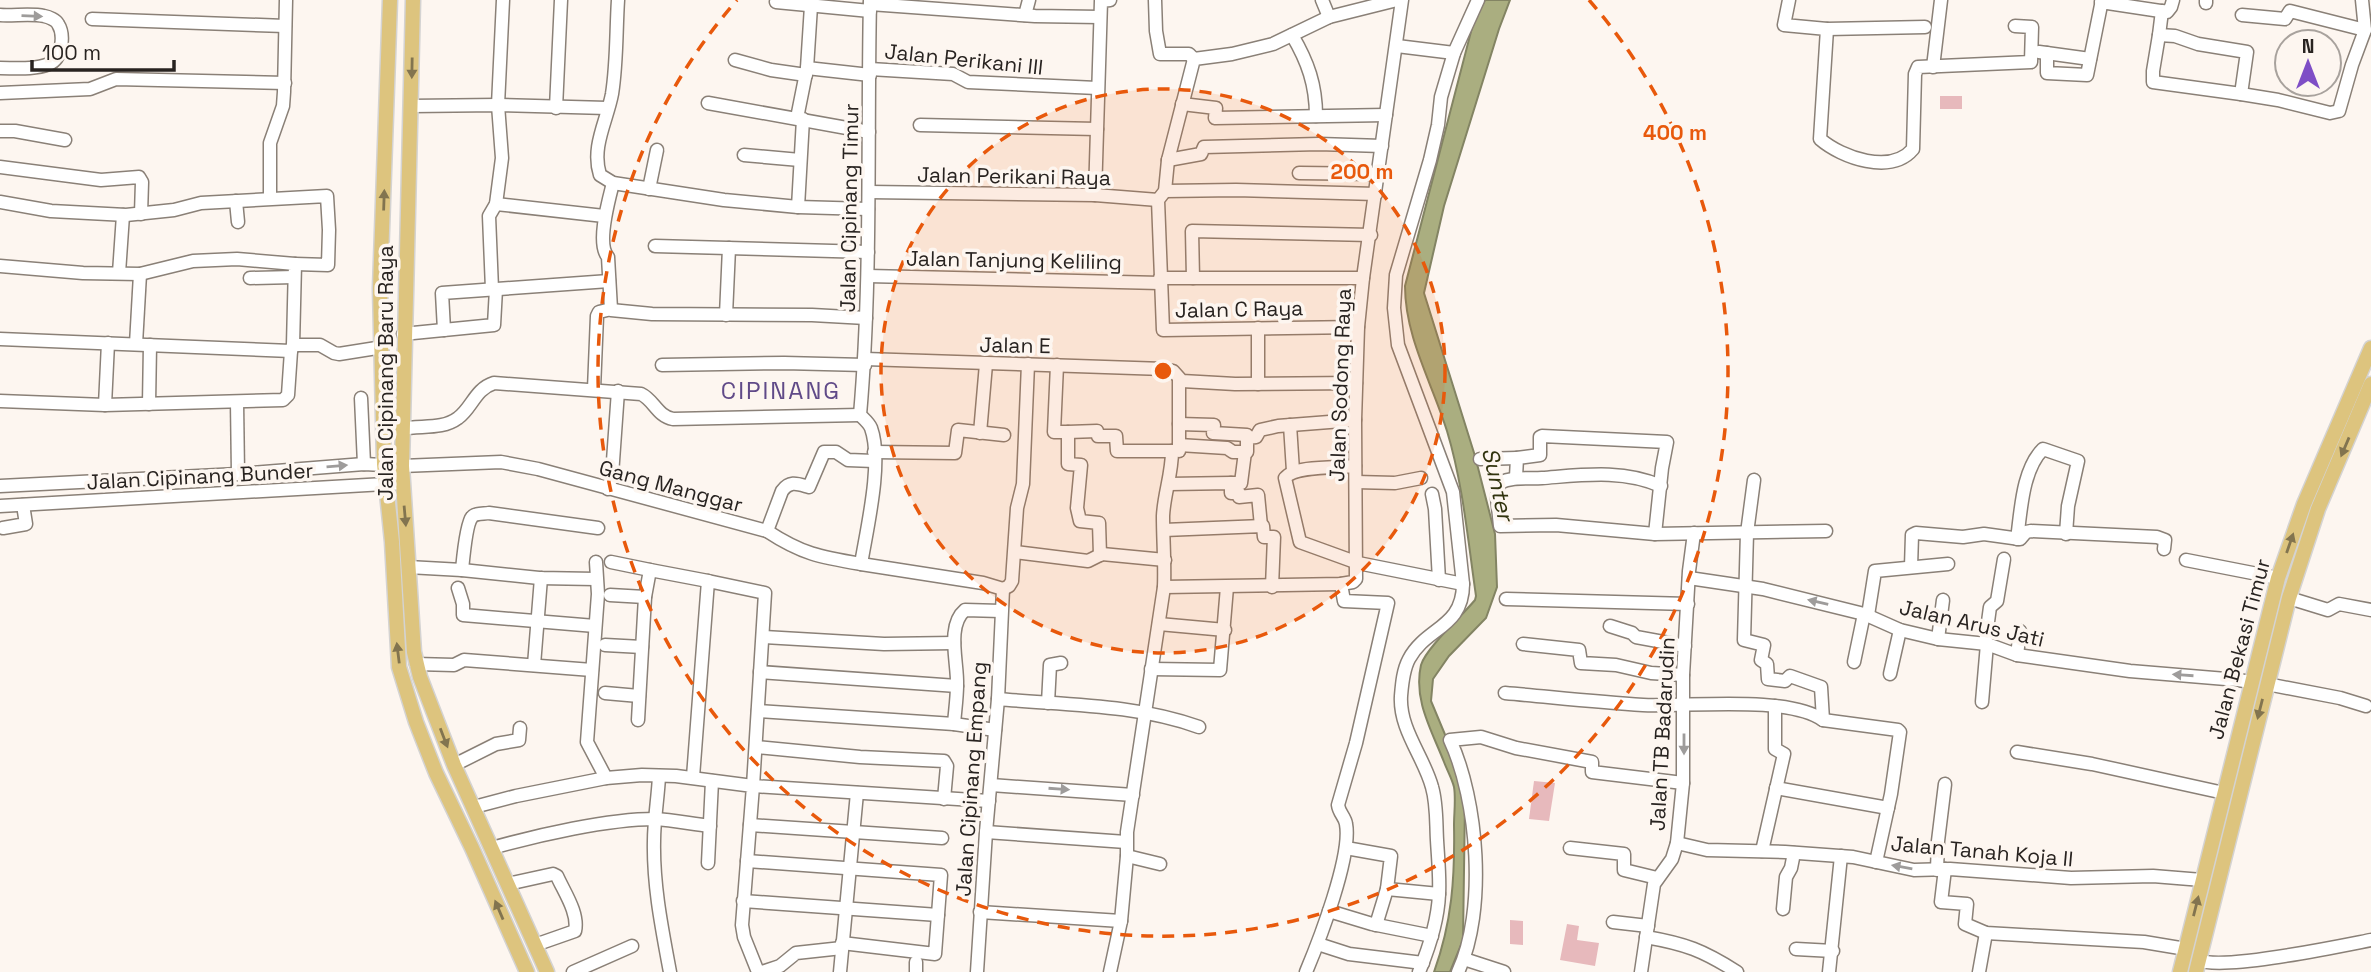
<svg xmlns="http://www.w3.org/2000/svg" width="2371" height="972" viewBox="0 0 2371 972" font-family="'Space Grotesk',sans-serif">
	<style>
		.green { fill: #e7b9bc }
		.water { fill: #aaae80; stroke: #838463; stroke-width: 2 }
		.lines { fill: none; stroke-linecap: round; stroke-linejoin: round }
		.minor-casing { stroke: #8a8077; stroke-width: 15 }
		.major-casing { stroke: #d4d3d2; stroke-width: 17 }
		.minor { stroke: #fff; stroke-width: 12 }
		.major { stroke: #ddc47e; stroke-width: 14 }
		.oneway { fill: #9e9c9b }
		.oneway2 { fill: #82744f }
		.ring { fill: none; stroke: #e8590c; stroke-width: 3.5; stroke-dasharray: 12 9 }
		.labels { text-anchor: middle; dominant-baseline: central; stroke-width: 7; stroke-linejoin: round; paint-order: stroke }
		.street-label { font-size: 21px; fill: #282320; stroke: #fdf6f0 }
		.water-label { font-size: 23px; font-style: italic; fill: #31330e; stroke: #fdf6f0 }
		.quarter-label { font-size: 24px; letter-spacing: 2px; fill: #604a88; stroke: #fdf6f0 }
		.centre { fill: #e8590c; stroke: #fdf6f0; stroke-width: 3.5 }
		.ring-label { font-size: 21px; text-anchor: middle; font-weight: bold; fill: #e8590c; stroke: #fdf6f0; stroke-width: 7; stroke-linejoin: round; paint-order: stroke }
	</style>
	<rect width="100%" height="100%" fill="#fdf6f0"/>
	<g class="green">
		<rect x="1940" y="96" width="22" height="13"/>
		<path d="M1534,781L1555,783L1549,821L1529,819Z"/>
		<path d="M1510,920L1523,921V945L1510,944Z"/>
		<path d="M1567,924L1579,926L1577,940L1599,943L1595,966L1560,960Z"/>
	</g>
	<path class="water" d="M1485,0H1510L1499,29L1444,206L1424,293L1475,456L1495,534L1497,587L1486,618L1449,656L1433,679L1431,701L1459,768L1465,801L1463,940L1450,972H1434C1452,922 1455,878 1454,825C1454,813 1456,799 1454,787C1452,779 1447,770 1444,762C1432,731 1413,700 1421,665C1426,648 1462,616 1475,600L1476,596C1468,541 1463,484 1447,431C1432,383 1405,337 1405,286L1474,20Z"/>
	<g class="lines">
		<defs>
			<g id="minor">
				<path d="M618,0C616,31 617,63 612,94C607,121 591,147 600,175L613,183L724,200L798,207L868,209"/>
				<path d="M870,0C867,139 872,277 860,415C864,419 869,423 871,428C883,461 867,528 861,564L983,583L1003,589"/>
				<path d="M1155,0L1156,31L1160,54H1189L1194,59"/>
				<path d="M1322,0L1329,17"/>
				<path d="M1789,0L1784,25L1827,29L1820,139C1842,158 1891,175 1913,149L1915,74L1918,67L2031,62L2032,27L2015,26"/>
				<path d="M776,2L870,11"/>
				<path d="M2101,2L2167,12L2171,7L2173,0"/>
				<path d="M2206,3V0"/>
				<path d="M870,4L1035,16L1100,17"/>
				<path d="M2162,11L2159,35L2175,36L2198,44L2247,52L2241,94L2278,100L2330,113L2339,111L2352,65L2365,30L2362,0"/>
				<path d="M0,15C14,16 31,13 44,16C49,17 56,20 58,24C65,35 62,59 49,64C34,70 16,68 0,68"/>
				<path d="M1025,15L1029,0"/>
				<path d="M2242,15L2285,19L2290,11L2365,30"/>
				<path d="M92,19L285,26"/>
				<path d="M1827,29L1925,27"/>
				<path d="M1292,35C1308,62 1316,85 1316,116"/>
				<path d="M2159,35L2153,71V82L2241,94"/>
				<path d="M1397,46L1454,53"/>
				<path d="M2039,52L2090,59"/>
				<path d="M2047,53V73L2087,75L2102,0"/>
				<path d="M735,60L771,70L806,75"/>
				<path d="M1933,67L1941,0"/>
				<path d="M807,68L870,75"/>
				<path d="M870,69L953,74L968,82L1097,88"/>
				<path d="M0,93L90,89L116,79L285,83"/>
				<path d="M708,103L869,132"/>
				<path d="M1182,104L1216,108L1215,118L1386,115"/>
				<path d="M411,106L498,105L607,108"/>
				<path d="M556,108L561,0"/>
				<path d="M797,118L807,68L811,6"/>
				<path d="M920,125L1097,129"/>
				<path d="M0,131H15L65,140"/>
				<path d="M744,155L800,160"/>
				<path d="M1168,160L1201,154L1204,147L1319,144L1382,146"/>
				<path d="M0,167L101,180L139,177L142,182L141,214"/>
				<path d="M1299,173L1379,174"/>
				<path d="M649,189L657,150"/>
				<path d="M1165,191L1236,190L1376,194"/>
				<path d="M869,192L1095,195L1158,200"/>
				<path d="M1095,195L1101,1L1110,0"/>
				<path d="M270,198V143L283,106L284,92L286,0"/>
				<path d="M236,201L238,222"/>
				<path d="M0,202L51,211L126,215L174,210L201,203L327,196L329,230L328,265L295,264"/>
				<path d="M496,204L604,216"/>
				<path d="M798,207L803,119"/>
				<path d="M655,246L868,252"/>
				<path d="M0,266L83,273L140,274L193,261L237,259L295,264L293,345L291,351"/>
				<path d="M119,273L123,215"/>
				<path d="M868,276L1160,283"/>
				<path d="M250,278L294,277"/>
				<path d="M1160,278H1363"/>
				<path d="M1193,278L1192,231L1371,235"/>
				<path d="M492,289L489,216L496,204L502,158L498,105L503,0"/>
				<path d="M611,310L652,314L812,315L866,318"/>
				<path d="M726,315L729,248"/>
				<path d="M1358,327L1163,330L1158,200L1165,191L1168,160L1194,59L1232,54L1273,44L1329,17L1397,0"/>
				<path d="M1258,328V384"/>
				<path d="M444,330L442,293L609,281"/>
				<path d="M403,334L494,325L496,289"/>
				<path d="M0,339L291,351L288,395L283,400L105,405L0,401"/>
				<path d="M136,344L140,274"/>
				<path d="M293,345H320L334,353L339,354L383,347"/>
				<path d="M865,359L1164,369L1173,371L1182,381L1235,384L1356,383"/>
				<path d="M662,365L784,363L865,365"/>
				<path d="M1057,365L1054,432H1068V464L1081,465L1077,508L1080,521L1099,523L1100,555"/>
				<path d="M594,389L597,316L599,312L611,309L608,257C596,244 609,199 613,183"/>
				<path d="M361,398L364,464"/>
				<path d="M237,402L238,474"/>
				<path d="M149,404L150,345"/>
				<path d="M105,405L108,343"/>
				<path d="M1179,424L1214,425L1213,433L1247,435V438"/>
				<path d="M1290,425L1293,471"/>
				<path d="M402,429C421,425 442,430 458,418C472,408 475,389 494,383L641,394C654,400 657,416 673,419L860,415"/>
				<path d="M1068,432L1097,431L1098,436H1116L1117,451H1172"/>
				<path d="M980,433L986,364"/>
				<path d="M1179,445L1227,448L1233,452H1247V438L1256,437L1260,430L1278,426L1355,420"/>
				<path d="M1179,451V379"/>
				<path d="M874,452L955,453L958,430L1004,435"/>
				<path d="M1480,459L1517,458"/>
				<path d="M1355,466C1338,468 1295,465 1285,478L1300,542L1358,563L1463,584"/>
				<path d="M1516,477L1517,458L1540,455V437L1542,436L1667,442L1662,468L1655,534"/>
				<path d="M1754,480L1747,533L1744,640L1764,645L1761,660L1767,664L1768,679L1785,681L1790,676L1821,687L1823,720"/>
				<path d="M1356,482L1395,483L1421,478"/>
				<path d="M1231,483H1241L1245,452"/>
				<path d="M1169,484L1231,483V493H1239V497L1258,495L1261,526"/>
				<path d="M0,486L238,474L364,464L402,466L501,462L538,469L767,531L782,491C790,480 798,484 809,487L824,452H836L848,460L874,461"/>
				<path d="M1661,486C1623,469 1582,475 1542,478C1526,479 1514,476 1499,483L1497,497L1500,526L1556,525L1655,534L1826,531"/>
				<path d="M608,489L612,475L618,391"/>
				<path d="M1432,494L1435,509L1439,580"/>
				<path d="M0,506L402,483"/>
				<path d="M3,528L26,524L23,505"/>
				<path d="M1164,530L1263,526L1264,537H1274L1272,587"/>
				<path d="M767,531C802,554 820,557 861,564"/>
				<path d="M2017,539C2021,511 2022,470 2043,449L2078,461L2068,506L2066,534"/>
				<path d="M1015,552L1088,561L1102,554L1165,560"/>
				<path d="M2186,560L2278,578"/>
				<path d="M596,562L598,594L587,742L606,778L642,775L676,776L753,786L742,925L744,937L758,972"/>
				<path d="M611,562L650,570"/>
				<path d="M408,567L462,570C463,560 466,524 472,517C475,513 484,514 489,513L598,528"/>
				<path d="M1911,567L1912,535L1916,533L1963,537L1984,534L2020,539L2026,532L2031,531L2157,537L2165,540L2164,549"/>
				<path d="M462,570L539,578L596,579"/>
				<path d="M1689,578L1763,589L1864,614L1900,630L1938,639L1987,644L2017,655L2130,671L2238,680L2251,682"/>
				<path d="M1164,587L1341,584L1353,582L1356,579L1355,420L1358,327L1363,278L1402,0"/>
				<path d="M458,588L463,604V615L595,626"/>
				<path d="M1003,589L1009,586L1012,581L1017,508L1023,484L1028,364"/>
				<path d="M610,595L645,597"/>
				<path d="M2289,598L2328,610L2339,604L2371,610"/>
				<path d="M1506,599L1688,604"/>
				<path d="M1868,615L1875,571L1948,564"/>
				<path d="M1159,624L1225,630"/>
				<path d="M1610,626L1632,633L1636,637L1685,646"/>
				<path d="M764,637L884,644L954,643"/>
				<path d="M1938,639L1943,600"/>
				<path d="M1523,644L1579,650L1581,663L1616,665L1651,673L1683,675"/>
				<path d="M1985,644L1990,607L1997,601L2004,559"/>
				<path d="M605,645L642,647"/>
				<path d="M2017,655L2020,631"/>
				<path d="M1854,662L1864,614"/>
				<path d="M416,664L454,665L464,660L592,670"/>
				<path d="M534,665L541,578"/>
				<path d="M1151,669L1220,670L1227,587"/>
				<path d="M760,672L957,686"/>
				<path d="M1890,674L1900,630"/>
				<path d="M2267,684L2340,698L2366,706"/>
				<path d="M605,693L639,696"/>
				<path d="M1505,693C1551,697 1597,702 1643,705C1688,707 1787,695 1823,720L1898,730L1900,732L1891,794L1876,862"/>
				<path d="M998,699C1064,705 1136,704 1199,727"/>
				<path d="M1982,702L1987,644"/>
				<path d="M1048,703L1050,665L1061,663"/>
				<path d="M758,711L954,724L995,730"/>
				<path d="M638,720L645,597L650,570L708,581"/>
				<path d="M954,724C955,711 957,698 957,685C958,663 946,626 965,610L1001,611"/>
				<path d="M756,747L860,757L944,761L947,766L944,799"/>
				<path d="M2017,752L2092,764L2224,793"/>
				<path d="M454,765L496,744L519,740L520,728"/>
				<path d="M659,776C658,798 654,819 654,841C653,885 662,929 670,972"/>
				<path d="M693,777L708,581L765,593L753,786L989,801"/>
				<path d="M991,785L1133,795"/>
				<path d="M1776,788L1888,808"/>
				<path d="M474,807L516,796L606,778"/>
				<path d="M750,825L942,838"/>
				<path d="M986,832L1126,842"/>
				<path d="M1677,843L1707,850L1785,852L1853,857L1914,870L1950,869L2071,878L2153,876L2202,880"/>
				<path d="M492,848C538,835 608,819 655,819C673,820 692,824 710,826"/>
				<path d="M1346,848L1391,856L1387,889L1376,925"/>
				<path d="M1570,848L1624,854V870L1657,878"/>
				<path d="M1762,851L1784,754L1775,749V706"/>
				<path d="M1127,856L1160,864"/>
				<path d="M747,861L941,875L935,954L842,943"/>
				<path d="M708,863L712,781"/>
				<path d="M1945,869L1941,902L1967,904L1965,924L1986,933L2144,942L2186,949"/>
				<path d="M1937,870L1938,841L1945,784"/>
				<path d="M508,884L553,874L557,876C564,892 579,913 575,931L535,945"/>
				<path d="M1387,889L1439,894"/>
				<path d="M743,901L938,915"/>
				<path d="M1783,909L1786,877L1791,868L1794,853"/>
				<path d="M1329,911L1372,924L1432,936"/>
				<path d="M980,912L1121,921"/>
				<path d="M1613,922L1648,926"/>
				<path d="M1646,937C1686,944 1702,950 1737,972"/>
				<path d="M1318,944L1349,954L1423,963"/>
				<path d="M1796,949L1833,951"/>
				<path d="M1464,959L1504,972"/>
				<path d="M2199,960C2222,971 2340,946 2371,940"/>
				<path d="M573,972L632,946"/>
				<path d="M762,972L780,966L796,953L842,948"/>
				<path d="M840,972L857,793"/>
				<path d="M916,972V962"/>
				<path d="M977,972L986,832L998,699L1003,589"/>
				<path d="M1110,972L1121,921L1127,856V832L1164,587C1165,563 1163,540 1163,516C1164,494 1172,474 1172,451"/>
				<path d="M1306,972C1319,941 1352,856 1346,824C1345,817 1339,813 1338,805L1356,743L1388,603L1344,601L1341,584"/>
				<path d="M1419,972C1429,948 1438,920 1439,894C1440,877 1438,858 1437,840C1436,823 1437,804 1432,787C1424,757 1399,729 1401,696C1402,684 1403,670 1409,659C1426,627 1463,628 1463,584L1453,492L1398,345L1394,308L1396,275L1430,160L1438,125L1441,97L1454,53L1478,0"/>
				<path d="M1458,972C1487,911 1478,800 1450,740L1481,737L1516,748L1592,762V772L1683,783"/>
				<path d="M1641,972L1654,884L1672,859L1677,843L1683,783V675L1689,571L1694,533"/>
				<path d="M1829,972L1841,856"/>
				<path d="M1979,972L1986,933"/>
			</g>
			<g id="major">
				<path d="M390,0L380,288L384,464L392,542L399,667L416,722L436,773L472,848L527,972"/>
				<path d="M413,0L402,466L414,652L420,677L454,765L547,972"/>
				<path d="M2180,972L2278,578L2304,504L2371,348"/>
				<path d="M2196,972L2289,598L2318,509L2371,384"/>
			</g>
		</defs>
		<use href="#minor" class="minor-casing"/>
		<use href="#major" class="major-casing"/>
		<use href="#minor" class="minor"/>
		<use href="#major" class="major"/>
	</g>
	<defs><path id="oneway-solid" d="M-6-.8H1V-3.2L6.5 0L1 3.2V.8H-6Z" transform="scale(1.75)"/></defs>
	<g class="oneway">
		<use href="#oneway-solid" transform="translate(32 16) rotate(2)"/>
		<use href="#oneway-solid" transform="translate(337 466) rotate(-5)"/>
		<use href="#oneway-solid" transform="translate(1818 602) rotate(-167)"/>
		<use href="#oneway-solid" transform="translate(2183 675) rotate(-176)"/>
		<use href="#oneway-solid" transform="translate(1684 744) rotate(90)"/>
		<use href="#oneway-solid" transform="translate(1059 789) rotate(4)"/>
		<use href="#oneway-solid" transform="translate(1902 867) rotate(-170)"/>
	</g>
	<g class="oneway2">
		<use href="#oneway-solid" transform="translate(412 68) rotate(91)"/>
		<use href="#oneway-solid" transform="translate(384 200) rotate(-88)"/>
		<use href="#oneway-solid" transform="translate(2345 447) rotate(113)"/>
		<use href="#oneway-solid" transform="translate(405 516) rotate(85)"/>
		<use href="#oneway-solid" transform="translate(2290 543) rotate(-71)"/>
		<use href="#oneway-solid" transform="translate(398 653) rotate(-97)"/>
		<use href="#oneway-solid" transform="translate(2260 709) rotate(104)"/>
		<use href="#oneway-solid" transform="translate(444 738) rotate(69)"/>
		<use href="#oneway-solid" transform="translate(2196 906) rotate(-76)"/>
		<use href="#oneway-solid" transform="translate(499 910) rotate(-113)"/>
	</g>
	<circle cx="1163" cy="371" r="282" fill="#e8590c" fill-opacity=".12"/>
	<g class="ring">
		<circle cx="1163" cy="371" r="282"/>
		<path d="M1589 0A565 565 0 1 1 737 0"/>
	</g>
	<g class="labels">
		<g class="street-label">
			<text transform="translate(964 59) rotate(6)">Jalan Perikani III</text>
			<text transform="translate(1014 176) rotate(1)">Jalan Perikani Raya</text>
			<text transform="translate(849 208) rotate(-89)">Jalan Cipinang Timur</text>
			<text transform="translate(1014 260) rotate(1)">Jalan Tanjung Keliling</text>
			<text transform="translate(1239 309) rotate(-1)">Jalan C Raya</text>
			<text transform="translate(1015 345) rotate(1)">Jalan E</text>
			<text transform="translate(385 373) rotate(-90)">Jalan Cipinang Baru Raya</text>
			<text transform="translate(1340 385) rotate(-88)">Jalan Sodong Raya</text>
			<text transform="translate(200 476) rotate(-3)">Jalan Cipinang Bunder</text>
			<text transform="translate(671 486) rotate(15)">Gang Manggar</text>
			<text transform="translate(1972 623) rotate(13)">Jalan Arus Jati</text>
			<text transform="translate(2239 649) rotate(-75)">Jalan Bekasi Timur</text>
			<text transform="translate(1662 734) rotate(-87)">Jalan TB Badarudin</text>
			<text transform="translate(971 779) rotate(-86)">Jalan Cipinang Empang</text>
			<text transform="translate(1982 851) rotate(5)">Jalan Tanah Koja II</text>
		</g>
		<g class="water-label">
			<text transform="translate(1498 484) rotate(77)">Sunter</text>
		</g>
		<g class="quarter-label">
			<text x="781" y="390">CIPINANG</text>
		</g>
	</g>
	<circle cx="1163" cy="371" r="10" class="centre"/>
	<g class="ring-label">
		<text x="1675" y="140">400 m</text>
		<text x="1362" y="179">200 m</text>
	</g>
	<g transform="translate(2308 63)"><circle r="33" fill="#fdf6f0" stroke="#a8a29d" stroke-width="2"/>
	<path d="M0-5L12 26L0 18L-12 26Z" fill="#7e4ec6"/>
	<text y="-10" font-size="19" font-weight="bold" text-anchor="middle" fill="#282320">N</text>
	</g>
	<path d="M32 60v10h142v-10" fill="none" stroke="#282320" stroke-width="3.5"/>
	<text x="42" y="60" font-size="21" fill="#282320" stroke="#fdf6f0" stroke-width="5" paint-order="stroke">100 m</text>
</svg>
